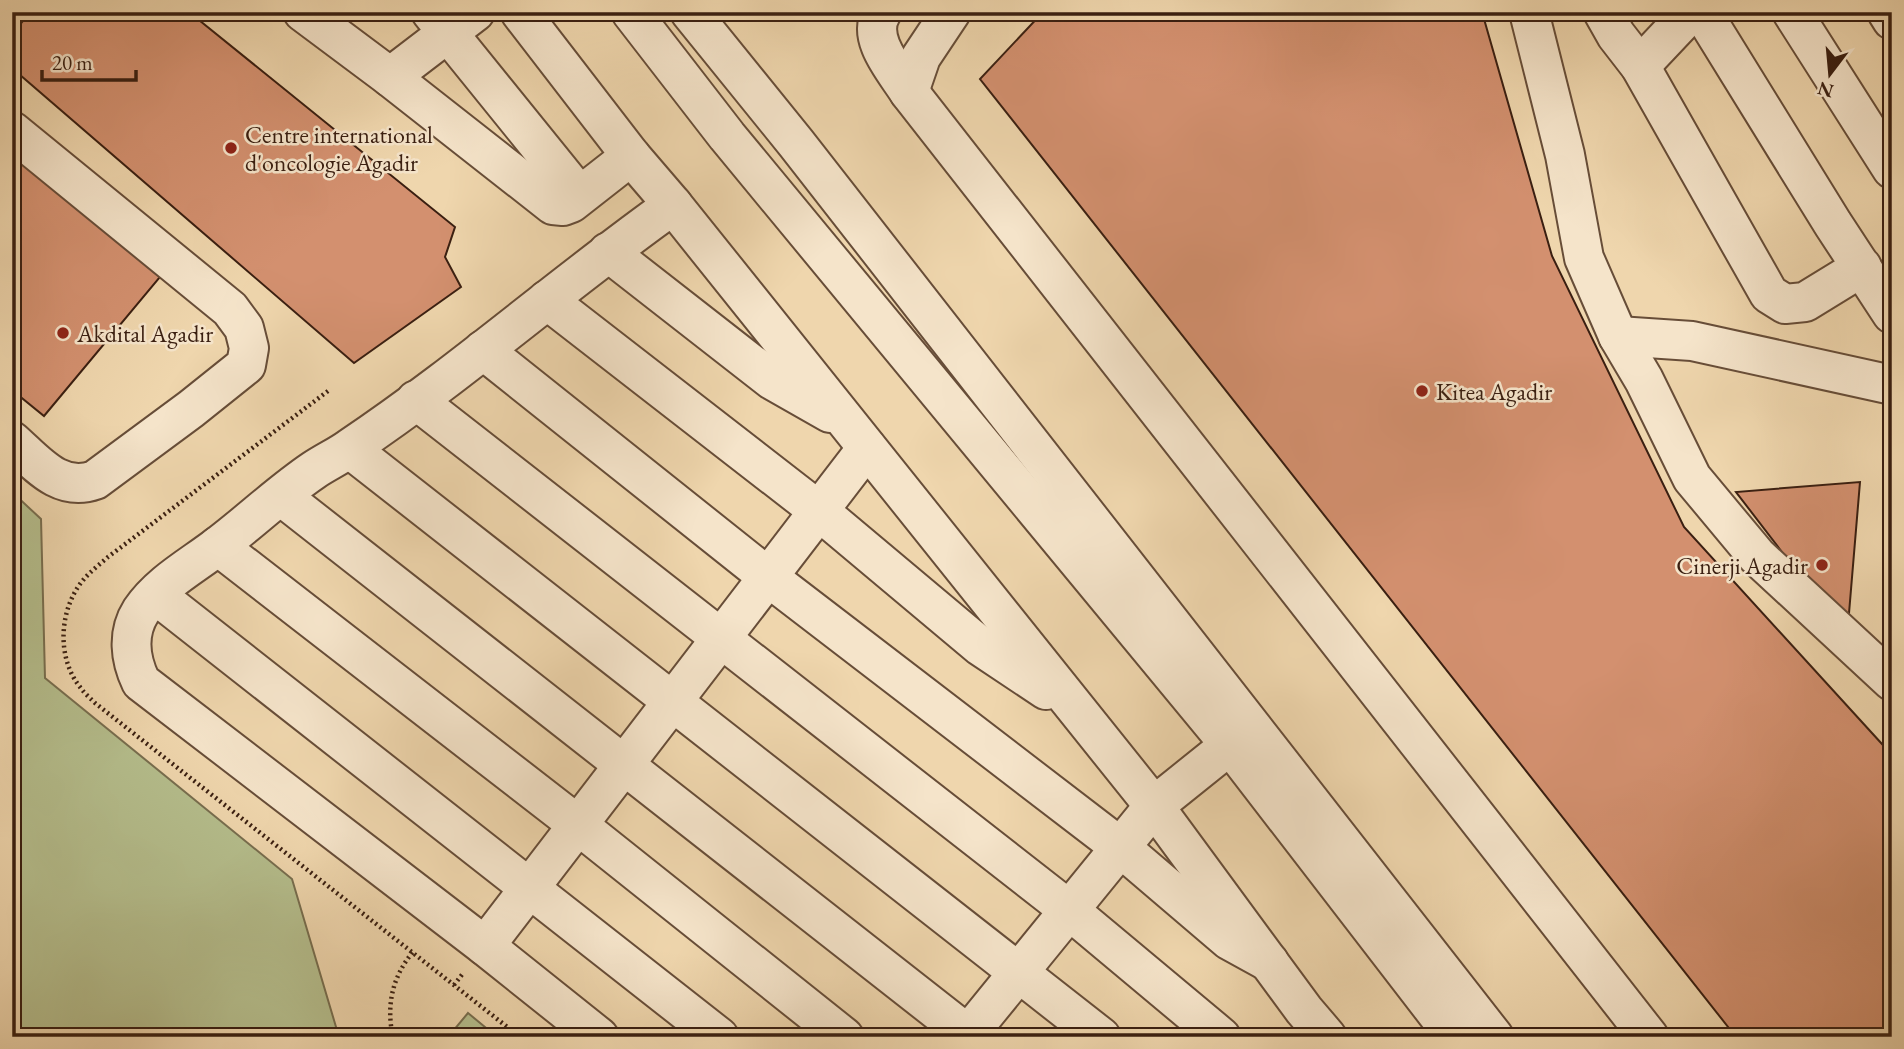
<svg xmlns="http://www.w3.org/2000/svg" width="1904" height="1049" viewBox="0 0 1904 1049" font-family="'EB Garamond',serif">
	<style>
		.green { fill: #b5be8d; stroke: #786e4f; stroke-width: 2 }
		.building { fill: #d3906f; stroke: #3a1f11; stroke-width: 2 }
		.lines { fill: none; stroke-linecap: round; stroke-linejoin: round }
		.minor-casing { stroke: #674d38; stroke-width: 42 }
		.path { stroke: #3a1f11; stroke-width: 4.5; stroke-dasharray: 2 3.5; stroke-linecap: butt }
		.minor { stroke: #f5e4ca; stroke-width: 38 }
		.poi-dot { fill: #8f2418; stroke: #f5e4ca; stroke-width: 2.5 }
		.labels { text-anchor: middle; dominant-baseline: central; stroke-width: 5; stroke-linejoin: round; paint-order: stroke }
		.poi-label { font-size: 24px; fill: #3a1f11; stroke: #f5e4ca; text-anchor: start }
	</style>
	<rect width="100%" height="100%" fill="#efd6ad"/>
	<filter id="stains"><feTurbulence type="fractalNoise" baseFrequency=".00286" numOctaves="4"/><feColorMatrix values="0 0 0 0 .2 0 0 0 0 .09 0 0 0 0 .02 0 0 0 .5 -.17"/></filter>
	<radialGradient id="worn" r=".72"><stop offset=".6" stop-color="#630" stop-opacity="0"/><stop offset="1" stop-color="#630" stop-opacity=".3"/></radialGradient>
	<g class="green">
		<path d="M12,492L41,519L45,678L292,879L339,1037H12Z"/>
		<path d="M468,1013L497,1037H448Z"/>
	</g>
	<g class="building">
		<path d="M30,12H189L455,227L445,257L461,287L354,363L12,68V35Z"/>
		<path d="M1043,12H1482L1552,256L1684,527L1892,755V1037H1736L980,79Z"/>
		<path d="M12,154L160,277L44,416L12,390Z"/>
		<path d="M1860,482L1847,637L1736,492Z"/>
	</g>
	<g class="lines">
		<defs>
			<g id="minor">
				<path d="M303,12L390,77L553,205L563,206L571,203L631,156"/>
				<path d="M431,12L579,195"/>
				<path d="M520,12L631,156L673,205"/>
				<path d="M631,12L727,136L1230,745L1455,1037"/>
				<path d="M690,12L796,143L1494,1037"/>
				<path d="M882,12C865,38 896,71 909,92L1649,1037"/>
				<path d="M1529,12L1565,155L1584,258L1618,336L1644,380L1692,478L1757,556L1892,681"/>
				<path d="M1603,12L1616,35L1640,66L1769,294L1785,304L1805,302L1862,267"/>
				<path d="M1702,12L1833,224L1892,314"/>
				<path d="M1792,12L1892,169"/>
				<path d="M1887,12L1892,20"/>
				<path d="M1640,66L1691,12"/>
				<path d="M390,77L475,12"/>
				<path d="M909,92L921,57L951,12"/>
				<path d="M12,131L230,309L244,328L249,348L246,365L191,409L95,480C59,493 36,462 12,441"/>
				<path d="M608,252L772,380L830,413"/>
				<path d="M547,300L819,511L980,646L1046,690"/>
				<path d="M1618,336L1692,341L1892,385"/>
				<path d="M483,350L768,577L1120,847L1229,940L1269,962"/>
				<path d="M416,400L1069,910L1221,1037"/>
				<path d="M350,449L1101,1037"/>
				<path d="M281,496L971,1037"/>
				<path d="M218,546L578,825L844,1037"/>
				<path d="M156,595L719,1037"/>
				<path d="M485,946L867,448"/>
				<path d="M599,1037L485,946L141,682C130,659 127,633 141,611C160,583 192,566 218,546C251,521 280,493 314,470C326,462 339,456 350,448C462,373 563,283 673,205L1154,806L1230,745"/>
				<path d="M966,1037L1154,806L1304,1010L1327,1037"/>
			</g>
		</defs>
		<use href="#minor" class="minor-casing"/>
		<g class="path">
			<path d="M328,391L108,557C100,564 91,571 84,579C59,608 56,657 80,687C84,693 90,698 95,703L520,1037"/>
			<path d="M454,985L464,972"/>
			<path d="M393,1037C386,1006 392,977 413,952"/>
		</g>
		<use href="#minor" class="minor"/>
	</g>
	<g class="poi-dot">
		<circle cx="231" cy="148" r="7"/>
		<circle cx="63" cy="333" r="7"/>
		<circle cx="1422" cy="391" r="7"/>
		<circle cx="1822" cy="565" r="7"/>
	</g>
	<g class="labels">
		<g class="poi-label">
			<text x="245" y="134">Centre international<tspan x="245" dy="28">d'oncologie Agadir</tspan></text>
			<text x="77" y="333">Akdital Agadir</text>
			<text x="1436" y="391">Kitea Agadir</text>
			<text x="1808" y="565" text-anchor="end">Cinerji Agadir</text>
		</g>
	</g>
	<rect width="1904" height="1049" fill="none" stroke="#efd6ad" stroke-width="42"/>
	<rect x="14" y="14" width="1876" height="1021" fill="none" stroke="#3a1f11" stroke-width="3.5"/>
	<rect x="21" y="21" width="1862" height="1007" fill="none" stroke="#3a1f11" stroke-width="2"/>
	<g transform="translate(1830 74) rotate(196)" stroke="#f5e4ca" stroke-width="5" paint-order="stroke">
	<path d="M0-5L12 26L0 18L-12 26Z" fill="#3a1f11"/>
	<text y="-10" font-size="19" font-weight="bold" text-anchor="middle" fill="#3a1f11">N</text>
	</g>
	<path d="M42 70v10h94v-10" fill="none" stroke="#3a1f11" stroke-width="3.5"/>
	<text x="52" y="70" font-size="21" fill="#3a1f11" stroke="#f5e4ca" stroke-width="5" paint-order="stroke">20 m</text>
	<rect width="100%" height="100%" filter="url(#stains)"/>
	<rect width="100%" height="100%" fill="url(#worn)"/>
</svg>
